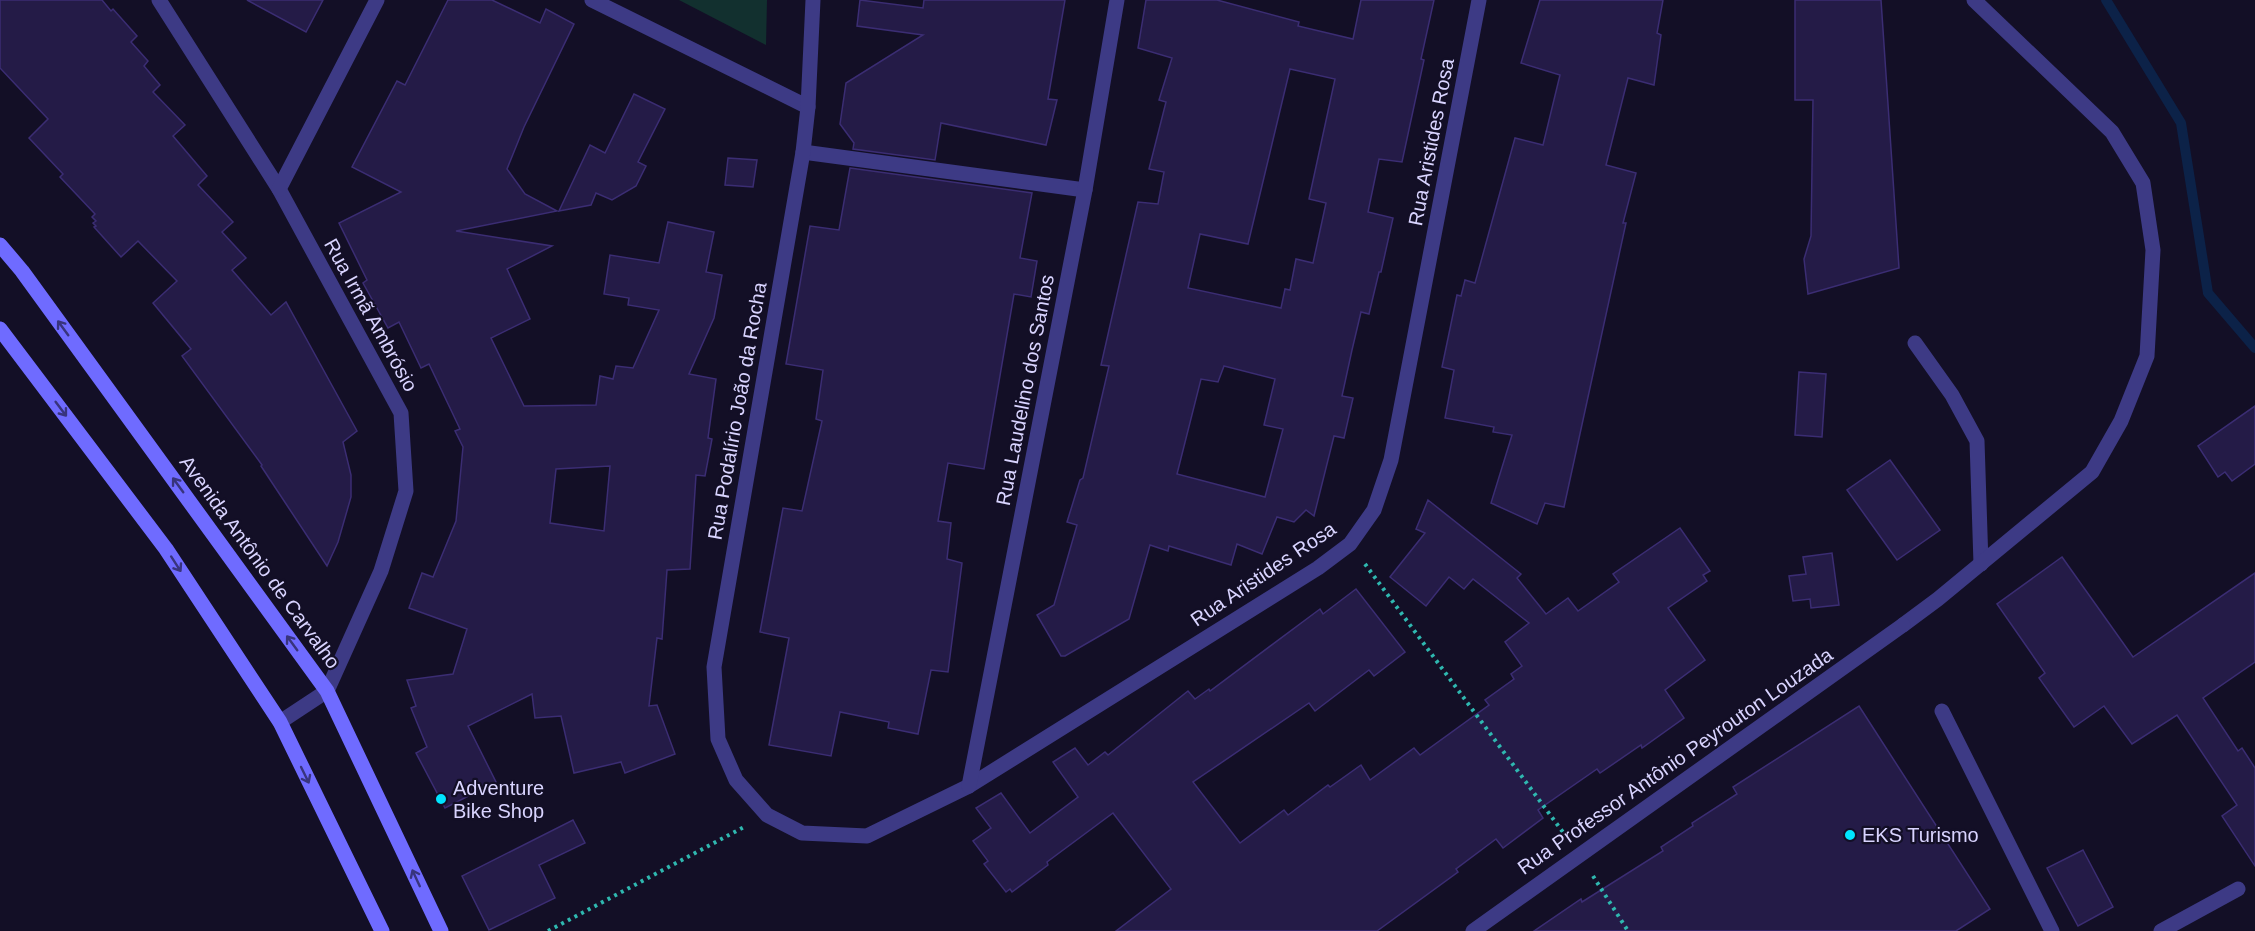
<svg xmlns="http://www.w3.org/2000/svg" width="2255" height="931" viewBox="0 0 2255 931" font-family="Arial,sans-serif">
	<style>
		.green { fill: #12302f }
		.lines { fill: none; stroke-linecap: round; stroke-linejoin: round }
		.stream { stroke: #0c2248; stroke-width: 10 }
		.building { fill: #241b47; stroke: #3b2d73; stroke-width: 1.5; fill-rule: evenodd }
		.path { stroke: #2fb8b0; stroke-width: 4; stroke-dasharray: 3 4.5; stroke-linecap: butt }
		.lane { stroke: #3d3a85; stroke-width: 15 }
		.street { stroke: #3d3a85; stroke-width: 15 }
		.secondary { stroke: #6f6bff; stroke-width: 15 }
		.oneway { stroke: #38347d }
		.poi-dot { fill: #00e5ff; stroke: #130f26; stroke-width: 2 }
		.labels { text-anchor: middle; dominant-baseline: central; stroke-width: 4.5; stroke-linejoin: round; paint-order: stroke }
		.street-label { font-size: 20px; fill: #d9d4ff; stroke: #130f26 }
		.poi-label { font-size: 20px; fill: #d9d4ff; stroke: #130f26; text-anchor: start }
	</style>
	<rect width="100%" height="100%" fill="#130f26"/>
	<path class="green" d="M679,0H767L766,45Z"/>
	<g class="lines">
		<path class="stream" d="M2106,0L2181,123L2208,293L2255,348"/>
	</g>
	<g class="building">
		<path d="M0,0H102L111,11L113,9L137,36L131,42L148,61L144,66L160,85L153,92L185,125L173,136L207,176L198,185L233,222L222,232L246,258L232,270L271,315L286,302L357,431L343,442L351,475V497L338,542L327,566L261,466L262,465L182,356L191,349L153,303L177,281L138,241L121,257L94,227L96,226L93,223L96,221L92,217L95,214L60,177L63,174L29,138L48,119L0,68Z"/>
		<path d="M247,0H323L306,32Z"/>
		<path d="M448,0H492L540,23L546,9L574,24L524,127L507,169L525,194L557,211L456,231L552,246L507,269L530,319L491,338L524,406L596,405L600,376L613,379L616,366L633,368L659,310L628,305L629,298L604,294L610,255L659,263L668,222L714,232L706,272L722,275L714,318L689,374L716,379L708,438L712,439L705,476L696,475L690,569L667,570L662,639L657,638L649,706L657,705L675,754L625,773L621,762L574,773L561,716L535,718L532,694L468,726L496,782L445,808L416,753L427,747L411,708L416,706L407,680L453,674L467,629L409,608L422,573L433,577L456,521L463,447L455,431L460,429L429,364L421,368L399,322L388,328L363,283L367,280L339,223L401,192L352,167L397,81L405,85ZM610,466L604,531L550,523L556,469Z"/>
		<path d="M860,0L923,8L924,0H1065L1048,99L1057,100L1046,145L941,123L935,160L853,149L854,143L840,124L846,83L923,35L857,26Z"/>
		<path d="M1146,0H1217L1299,22L1298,26L1353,39L1361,0H1434L1421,59L1424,60L1402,162L1379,159L1368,212L1393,218L1381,272H1379L1369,314L1361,312L1352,350L1342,396L1353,398L1344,438L1334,436L1314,516L1306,510L1294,522L1277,517L1262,554L1237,544L1231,565L1169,546L1168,551L1150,545L1129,619L1065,656H1061L1037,615L1054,605L1077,525L1067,522L1080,480L1083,478L1109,366L1101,365L1138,202L1158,204L1164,172L1149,169L1166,102L1159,100L1172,58L1138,48ZM1290,69L1335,79L1309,199L1326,203L1313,263L1296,259L1290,290L1285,289L1281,308L1188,288L1200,234L1248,244ZM1224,366L1275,379L1264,425L1283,429L1265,497L1177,474L1201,379L1218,382Z"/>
		<path d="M1540,0H1663L1657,33L1661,35L1654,85L1628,78L1606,165L1636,173L1623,223H1626L1564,507L1545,503L1537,524L1491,503L1512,435L1493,432L1494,427L1445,418L1454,370L1442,367L1457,295L1461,296L1465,280L1475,283L1515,138L1543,145L1560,75L1521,63Z"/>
		<path d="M1795,0H1881L1899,268L1808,294L1804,259L1811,236L1813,100H1795Z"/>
		<path d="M634,94L665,109L638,162L646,166L636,186L612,200L596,193L591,205L559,211L590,145L605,153Z"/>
		<path d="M728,158L757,160L753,187L725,185Z"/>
		<path d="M850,168L1032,193L1020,258L1037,261L1031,297L1014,294L984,469L948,463L938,521L951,523L947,559L962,563L948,672L931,670L918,734L888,728L889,722L840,712L831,756L769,745L789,638L760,632L783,508L802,511L822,421L816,419L823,370L786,364L810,226L839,230Z"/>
		<path d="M1799,372L1826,374L1822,437L1795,435Z"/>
		<path d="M2255,406V464L2232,481L2225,472L2218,477L2198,446Z"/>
		<path d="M1890,460L1940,530L1897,560L1847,490Z"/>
		<path d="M1428,500L1521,574L1517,578L1546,614L1568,598L1578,611L1619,582L1613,574L1680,528L1710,571L1703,575L1707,581L1668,608L1705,660L1665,690L1684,718L1642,748L1641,745L1600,773L1597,769L1538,810L1543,818L1503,848L1496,839L1456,869L1458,872L1377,931H1116L1171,889L1113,813L1047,862L1048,865L1012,892L1010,889L1006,892L984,864L988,861L973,841L991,828L976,808L1001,793L1030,833L1078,797L1053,762L1075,748L1088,765L1105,752L1108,755L1188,691L1195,699L1209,689L1210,691L1320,609L1323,614L1356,589L1405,652L1374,676L1369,670L1315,711L1309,703L1193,782L1240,843L1284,810L1288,815L1328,785L1330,787L1361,765L1370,780L1414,748L1420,755L1489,705L1485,700L1514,679L1511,674L1522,666L1505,642L1529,623L1473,579L1464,589L1449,577L1426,606L1390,577L1425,533L1416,529Z"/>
		<path d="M1832,553L1839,605L1811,608L1810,599L1793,601L1789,576L1806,574L1803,557Z"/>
		<path d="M2062,557L2133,657L2255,573V662L2203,698L2238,751L2242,748L2255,768V866L2222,816L2237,805L2177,715L2132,744L2104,706L2074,727L2039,678L2045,673L1997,604Z"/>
		<path d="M1859,706L1990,909L1956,931H1534L1581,899L1582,902L1663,851L1661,847L1693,826L1692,823L1737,794L1733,787Z"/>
		<path d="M573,820L585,843L539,865L555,898L489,930L462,876Z"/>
		<path d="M2083,850L2113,907L2078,926L2047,868Z"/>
	</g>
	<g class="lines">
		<g class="path">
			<path d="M1365,564L1565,835"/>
			<path d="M1593,876L1628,931"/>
			<path d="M548,931L744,827"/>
		</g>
		<g class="lane">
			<path d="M803,152L1085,190"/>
			<path d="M1915,343L1952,395L1977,441L1981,564"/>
			<path d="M1903,625L1938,599L2092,472L2121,421L2147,356L2153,250L2143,183L2112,132L1974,0"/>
			<path d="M1942,711L2052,931"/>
			<path d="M2161,931L2238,889"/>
		</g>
		<g class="street">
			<path d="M159,0L279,189L401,413L406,491L381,571L327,691L280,722"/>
			<path d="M592,0L808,107"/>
			<path d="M813,0L808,107L803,152L714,667L718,739L736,780L767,815L802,833L867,836L969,786L1318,568L1350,544L1374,510L1391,460L1479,0"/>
			<path d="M279,189L377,0"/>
			<path d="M969,786L1085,190L1117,0"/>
			<path d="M1473,931L1903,625"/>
		</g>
		<g class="secondary">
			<path d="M0,245L22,271L327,691L441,931"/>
			<path d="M0,329L166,549L280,722L382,931"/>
		</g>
	</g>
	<defs><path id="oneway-shaft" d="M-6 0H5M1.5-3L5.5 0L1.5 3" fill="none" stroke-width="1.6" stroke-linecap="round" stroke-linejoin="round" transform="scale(1.5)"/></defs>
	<g class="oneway">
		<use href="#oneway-shaft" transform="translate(63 328) rotate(-126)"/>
		<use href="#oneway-shaft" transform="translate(61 409) rotate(53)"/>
		<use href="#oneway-shaft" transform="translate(178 485) rotate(-126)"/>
		<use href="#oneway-shaft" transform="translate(176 564) rotate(57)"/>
		<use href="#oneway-shaft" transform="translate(292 643) rotate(-126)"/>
		<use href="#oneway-shaft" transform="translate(305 775) rotate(64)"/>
		<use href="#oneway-shaft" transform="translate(416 878) rotate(-115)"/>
	</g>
	<g class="poi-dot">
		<circle cx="441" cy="799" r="6"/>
		<circle cx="1850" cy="835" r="6"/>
	</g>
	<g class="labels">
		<g class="street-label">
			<text transform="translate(1431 142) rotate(-79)">Rua Aristides Rosa</text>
			<text transform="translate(371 315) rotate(61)">Rua Irmã Ambrósio</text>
			<text transform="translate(1025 390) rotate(-79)">Rua Laudelino dos Santos</text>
			<text transform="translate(737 411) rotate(-80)">Rua Podalírio João da Rocha</text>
			<text transform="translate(260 562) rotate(54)">Avenida Antônio de Carvalho</text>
			<text transform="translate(1263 574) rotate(-34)">Rua Aristides Rosa</text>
			<text transform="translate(1675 761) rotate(-35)">Rua Professor Antônio Peyrouton Louzada</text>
		</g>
		<g class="poi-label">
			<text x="453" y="788">Adventure<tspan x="453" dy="23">Bike Shop</tspan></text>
			<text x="1862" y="835">EKS Turismo</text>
		</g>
	</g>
</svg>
